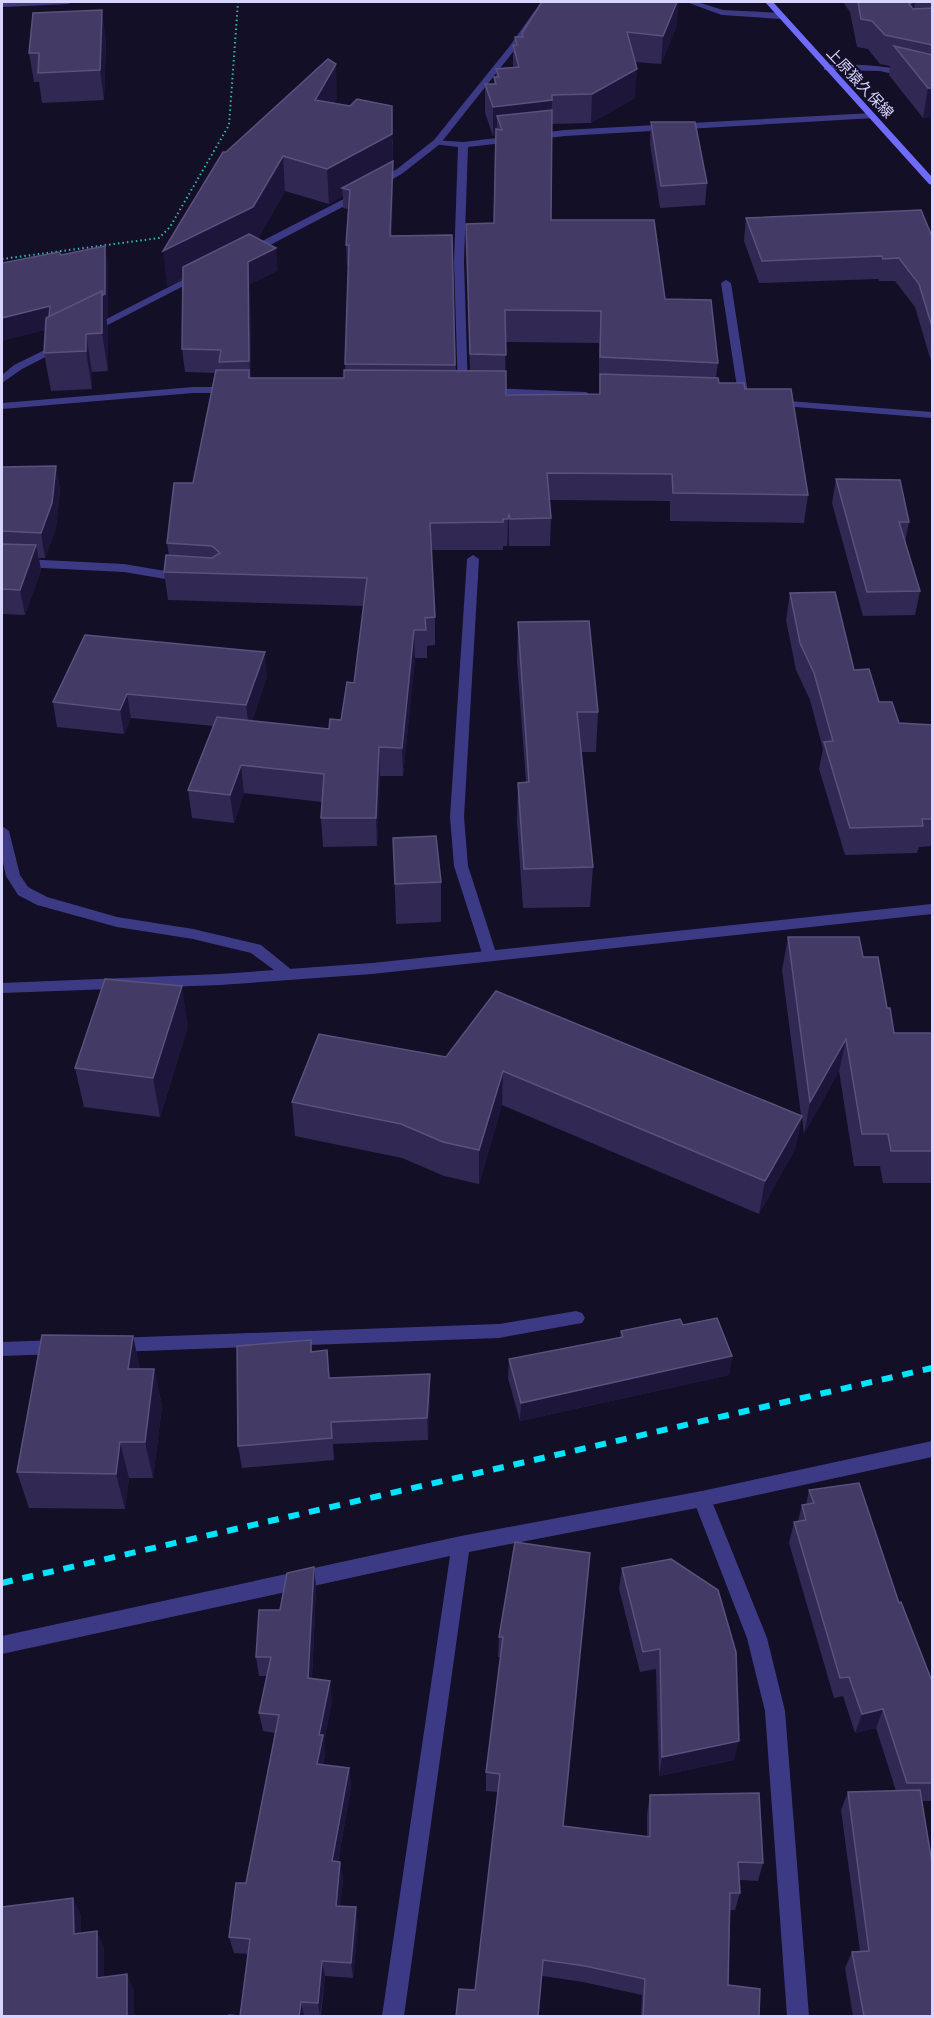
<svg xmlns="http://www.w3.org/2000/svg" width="934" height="2018" viewBox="0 0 934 2018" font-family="'Varela Round','Noto Sans JP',sans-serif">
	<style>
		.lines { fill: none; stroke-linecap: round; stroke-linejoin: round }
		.path { stroke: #2fb8b0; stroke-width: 2; stroke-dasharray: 1.5 3; stroke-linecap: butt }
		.service { fill: #3d3a85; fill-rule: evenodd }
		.minor { fill: #3d3a85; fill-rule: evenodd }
		.tertiary { fill: #3d3a85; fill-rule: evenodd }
		.secondary { fill: #6f6bff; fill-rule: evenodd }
		.rail { stroke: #00e5ff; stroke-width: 6; stroke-dasharray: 11 10; stroke-linecap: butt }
		.wall { fill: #312854; fill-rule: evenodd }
		.shaded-wall { fill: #1d163a }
		.building { fill: #433a66; stroke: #5a527e; stroke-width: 1.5 }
		.labels { text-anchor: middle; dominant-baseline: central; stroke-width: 4.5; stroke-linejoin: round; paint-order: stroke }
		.far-street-label { font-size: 15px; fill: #d9d4ff; stroke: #130f26 }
	</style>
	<rect width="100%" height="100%" fill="#130f26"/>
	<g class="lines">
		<path class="path" d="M2,259L159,238L170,227L229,125L238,2"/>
		<g class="service">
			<path d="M872,113L875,114V118L565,136L468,147L464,262L468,391L463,394L458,391L454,262L458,147L434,144V140L463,142L565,130Z"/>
			<path d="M726,280L731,283L749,400L744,403L739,400L721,283Z"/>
			<path d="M2,558L124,564L183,574L189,578L183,582L124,572L2,566Z"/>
			<path d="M2,826L9,831L20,875L28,887L47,897L117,917L193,929L261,945L298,975L296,979H286L251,953L193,939L117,927L37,905L18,895L6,876L2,858Z"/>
			<path d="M576,1311L582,1313L585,1318L582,1323L499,1338L115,1352L109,1350L106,1345L109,1340L115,1338L499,1324Z"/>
			<path d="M58,1340L64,1342L67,1347L64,1352L58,1354L2,1356V1342Z"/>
			<path d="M702,1491L708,1493L711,1499L767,1638L785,1711L809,2016H787L765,1711L747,1638L693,1499L696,1493Z"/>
		</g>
		<g class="minor">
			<path d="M72,2L68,4L2,7V3Z"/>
			<path d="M541,2H549L543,14L440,144L403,173L373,191L253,254H245V250L367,187L397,169L434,140L509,47Z"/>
			<path d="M686,2H697L723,10L781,13L785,16L781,19L722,15Z"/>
			<path d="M827,65C864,63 897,67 932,77V83L880,71L824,70V66Z"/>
			<path d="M196,273L205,275L94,332L85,330Z"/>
			<path d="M61,342L66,345L65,347L22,369L2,383V375L14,365Z"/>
			<path d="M193,387H232L237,390L232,393H193L2,409V403Z"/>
			<path d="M487,388L586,392L591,395L586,398L483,393V389Z"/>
			<path d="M775,400L932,412V418L771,405V401Z"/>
			<path d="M473,555L479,559L464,817L468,866L497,956L490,961L483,956L454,866L450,817L467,559Z"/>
			<path d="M932,1441V1457L702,1507L469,1552L404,2016H382L450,1556L2,1654V1636L461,1536L702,1491Z"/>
		</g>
		<path class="tertiary" d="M932,904V914L372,974L220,985L2,993V983L220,974L372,963Z"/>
		<path class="secondary" d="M765,2H773L932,177V185L929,184Z"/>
		<path class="rail" d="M2,1583L932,1368"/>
	</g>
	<g class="wall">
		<path d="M843,2H933V119L931,117L923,118L889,75L890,66L880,64L868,49L857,47L850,12Z"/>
		<path d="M677,25L661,64L635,62V98L591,123L552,124L551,220L665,299L718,363L716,378L719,383L745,389L808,495L804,523L670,521V501L550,500L551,518L550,546H509V542L507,546H503V550H431L435,617V645L427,646V658H415L403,776H380L377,846L323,847L321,818L322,802L244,793L234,823L192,818L188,790L213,726L131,718L124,734L57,727L53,702L267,676L252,721L329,729L341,720L354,683L364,606L168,600L164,572L169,556L167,543L193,483L215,373L185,372L182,349L183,279L167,286L226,152L337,98L334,103L393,140L392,236L452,235L456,371H470L466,224L494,223L496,136H493L485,113V84H494V77H496V69L513,67V45H515V37H522V33ZM285,191L329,204L343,196V208L348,209L346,245L347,265H349L345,370L344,378H251L250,284L278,270L258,239ZM505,342L599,343V394L506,395Z"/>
		<path d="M106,39L104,100L42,103L39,82H34L29,53Z"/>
		<path d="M651,122L707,183L705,205L660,208L650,144Z"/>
		<path d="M746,218L933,239V368L915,307L895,281H879L878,279L759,283L744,241Z"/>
		<path d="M105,246L108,268V316L106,317L108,329V371L92,372V389L51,391L44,353L61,255Z"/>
		<path d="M56,466L60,490L56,528L45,558H39L41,570L25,615L2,614V467Z"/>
		<path d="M836,479L909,522L905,542L920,591L915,615L863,616L832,503Z"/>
		<path d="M790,593L879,702L899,723L933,725V846L919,847L917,853L845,855L819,769L823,749L810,700L796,670L786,620Z"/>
		<path d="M518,622L598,712L596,752H581L593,867L590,907L523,908L517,822L518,783L526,782L517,662Z"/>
		<path d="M393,838L441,882V922L396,924Z"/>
		<path d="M788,937L863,957L887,1008L894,1033H933V1183H883L880,1166H854L839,1071L804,1134L802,1117L795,1149L759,1214L502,1105L479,1184L444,1176L402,1158L295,1136L292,1102L446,1057L801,1115L782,970Z"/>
		<path d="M188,1026L160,1117L84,1107L75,1068Z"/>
		<path d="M683,1325L732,1356L729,1375L520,1421L508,1378L509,1359L620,1337L621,1331Z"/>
		<path d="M133,1336L140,1369H154L162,1406L153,1478H129L125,1509L29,1508L17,1472Z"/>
		<path d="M311,1340L312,1352L330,1378L430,1374V1396L428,1440L333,1444L334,1460L242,1468L238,1446Z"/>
		<path d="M809,1490L899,1603L933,1684V1801H922L933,2016H853L845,1968L852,1952L860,1951L841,1810L848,1792L896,1791L876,1728L855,1733L843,1696L834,1698L789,1543L794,1522L798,1521L802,1505H806Z"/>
		<path d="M515,1542L563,1826L647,1837V1814L650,1795L763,1863L758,1881L739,1880L740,1893L735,1910H730L728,1985L759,2016H641L642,1995L583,1982L542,1976L475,1990L498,1792L486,1791V1772L500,1657H498L499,1637Z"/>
		<path d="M314,1567L316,1588L312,1678L332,1700L324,1743L325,1754L323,1765L349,1768L351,1786L338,1862H340L343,1879L340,1906L358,1924L353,1978L325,1976L321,2016H229H240L248,1954L234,1953L229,1937L246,1883L275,1733L263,1731L259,1713L267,1676H259L256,1657L280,1610Z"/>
		<path d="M622,1568L734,1760L659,1776L656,1669L640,1672L619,1589Z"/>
	</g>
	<g class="shaded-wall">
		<path d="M677,2H679L677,25L661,64L663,36Z"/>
		<path d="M913,2H915L911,28L909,4Z"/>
		<path d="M102,10L106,39L104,100L100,70Z"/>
		<path d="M336,64L337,98L317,134L315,100Z"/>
		<path d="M637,69L635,98L591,123L592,94Z"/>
		<path d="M928,88H933V107L931,117L923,118Z"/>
		<path d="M552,100L551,129L497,116V136H493V107Z"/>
		<path d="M392,106L393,181L391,256L350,190L342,188L343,196L329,204L327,169Z"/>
		<path d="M283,156L285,191L256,243L167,286L163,251Z"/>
		<path d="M105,246L108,268V316L106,317L108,329V371L102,333L50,329L2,341V318Z"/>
		<path d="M276,248L278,270L250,284L251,385L249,361L248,262Z"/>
		<path d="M86,334L92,372V389L86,351Z"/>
		<path d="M56,466L60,490L56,528L45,558L41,533Z"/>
		<path d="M509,514V542L507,546L508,519Z"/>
		<path d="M36,545L41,570L25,615L20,590Z"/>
		<path d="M414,630L415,658L403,776L402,748Z"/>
		<path d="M265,652L267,676L249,729L246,705Z"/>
		<path d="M127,694L131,718L124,734L120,710Z"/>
		<path d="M379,747L380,776L377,846L376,818Z"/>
		<path d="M241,765L244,793L234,823L230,795Z"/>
		<path d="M182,986L188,1026L160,1117L153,1078Z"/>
		<path d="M846,1039L839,1071L804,1134L810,1102Z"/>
		<path d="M503,1071L502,1105L479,1184V1150Z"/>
		<path d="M802,1116L795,1149L759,1214L765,1181Z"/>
		<path d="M133,1336L141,1373L128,1369Z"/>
		<path d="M732,1356L729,1375L520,1421L521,1403Z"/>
		<path d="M154,1369L162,1406L153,1478L145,1442Z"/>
		<path d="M430,1374V1396L428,1440L427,1418Z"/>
		<path d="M120,1442L129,1478L125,1509L116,1474Z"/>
		<path d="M314,1567L316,1588L311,1697L308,1678Z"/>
		<path d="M330,1681L332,1700L324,1743L325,1754L320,1782L317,1764L319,1735Z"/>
		<path d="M883,1709L876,1728L855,1733L862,1714Z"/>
		<path d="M739,1741L734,1760L659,1776L662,1757Z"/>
		<path d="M349,1768L351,1786L335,1878L332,1861Z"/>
		<path d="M340,1862L343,1879L339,1922L336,1906Z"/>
		<path d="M73,1898L81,1915V1951L74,1934Z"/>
		<path d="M356,1907L358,1924L353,1978L351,1963Z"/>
		<path d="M97,1931L104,1948V1994L97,1978Z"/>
		<path d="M322,1961L325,1976L320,2016L318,2003Z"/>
		<path d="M127,1974L134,1990V2016H127Z"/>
		<path d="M301,2002L304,2016H299Z"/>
	</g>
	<g class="building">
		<path d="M542,2H677L663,36L627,32L637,69L592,94L552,95V100L493,107L485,84H496L494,77H499L496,69L519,67L513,45H517L515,37H523L522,33Z"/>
		<path d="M858,2H913L909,4L913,9L933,8V45L885,35L872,21L861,19Z"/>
		<path d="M102,10L100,70L38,73L39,53H29L33,13Z"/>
		<path d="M894,46L933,55V88H928Z"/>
		<path d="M328,59L336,64L315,100L350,106L357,99L392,106V134L327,169L283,156L253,207L163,251L223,152H226Z"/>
		<path d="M552,110L551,220H654L665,299L711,300L718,363L600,357L601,311L505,310L506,355L470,354L466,224L494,223L496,129L502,130L497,116Z"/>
		<path d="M651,122H695L707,183L661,186Z"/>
		<path d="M393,161L390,236L452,235L455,365L345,364L349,245H346L350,190L342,188Z"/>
		<path d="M921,210L933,239V330L919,284L899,258L883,259L882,256L762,261L746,218Z"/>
		<path d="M249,234L276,248L248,262L249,361L219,362L221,350L182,349L183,267Z"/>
		<path d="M105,246V294L103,295L102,291L49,317L50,306L2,318V263L59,252L61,255Z"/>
		<path d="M102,291V333L86,334V351L44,353L46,318Z"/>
		<path d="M216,370H249V378H344V370L506,371V395L600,394V374L718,378L719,383H744L745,389H791L808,495L673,493L672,474L547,473L551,518L510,519L509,514L508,519H503V522L430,523L435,617L425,618L426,630H414L402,748L379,747L376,818H321L324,774L241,765L230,795L188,790L217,717L329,729L330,719L341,720L347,682L354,683L367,578L164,572L166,555L212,558L220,553L212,546L167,543L174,483H193Z"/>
		<path d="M56,466L52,503L41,533L2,531V467Z"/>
		<path d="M836,479L900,480L909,522H899L920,591L867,592Z"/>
		<path d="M2,544L36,545L20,590L2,589Z"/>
		<path d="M835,592L854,670L869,669L879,702H892L899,723L933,725V819H922L923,826L850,828L824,742L833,741L814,673L800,643L790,593Z"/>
		<path d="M589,621L598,712H577L593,867L524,869L518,783L529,782L518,622Z"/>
		<path d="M85,635L265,652L246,705L127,694L120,710L53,702Z"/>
		<path d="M436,836L441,882L395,884L393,838Z"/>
		<path d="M788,937H859L863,957H878L887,1008H890L894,1033H933V1151H891L888,1134H862L846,1039L810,1102Z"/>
		<path d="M105,979L182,986L153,1078L75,1068Z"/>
		<path d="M496,991L802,1116L765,1181L503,1071L479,1150L443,1142L401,1124L292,1102L319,1034L446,1057Z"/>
		<path d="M717,1318L732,1356L521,1403L509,1359L623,1337L621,1331L680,1319L683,1325Z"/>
		<path d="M42,1335L133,1336L128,1369H154L145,1442H120L116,1474L17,1472Z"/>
		<path d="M311,1340V1352L327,1350L329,1378L430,1374L427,1418L331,1422L332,1438L238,1446L237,1346Z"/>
		<path d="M859,1483L899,1603L901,1602L933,1684V1783H907L883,1709L862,1714L849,1677L840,1678L794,1522L806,1520L802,1505L814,1503L809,1490Z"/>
		<path d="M515,1542L590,1553L563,1826L650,1837V1795L759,1793L763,1863L738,1862L740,1893H730L728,1985L760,1989L759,2016H643L645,1979L585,1966L543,1960L538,2016H456L459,1989L475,1990L500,1774L486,1772L503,1637H499Z"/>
		<path d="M671,1559L718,1590L736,1652L739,1741L662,1757L660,1649L643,1652L622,1568Z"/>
		<path d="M314,1567L308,1678L330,1681L319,1735H323L317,1764L349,1768L332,1861L340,1862L336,1906L356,1907L351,1963L322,1961L318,2003L301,2002L299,2016H229V2015L240,2016L250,1939L229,1937L236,1883H246L279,1715L259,1713L271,1657H256L259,1610H280L287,1573Z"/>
		<path d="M920,1790L933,1869V2016H864L852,1952L869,1951L848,1792Z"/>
		<path d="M73,1898L74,1934L97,1931V1978L127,1974V2016H2V1907Z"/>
	</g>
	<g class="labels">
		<g class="far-street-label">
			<text transform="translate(860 83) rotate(47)">上原猿久保線</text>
		</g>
	</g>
	<rect width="934" height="2018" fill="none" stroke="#d9d4ff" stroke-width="6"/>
</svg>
